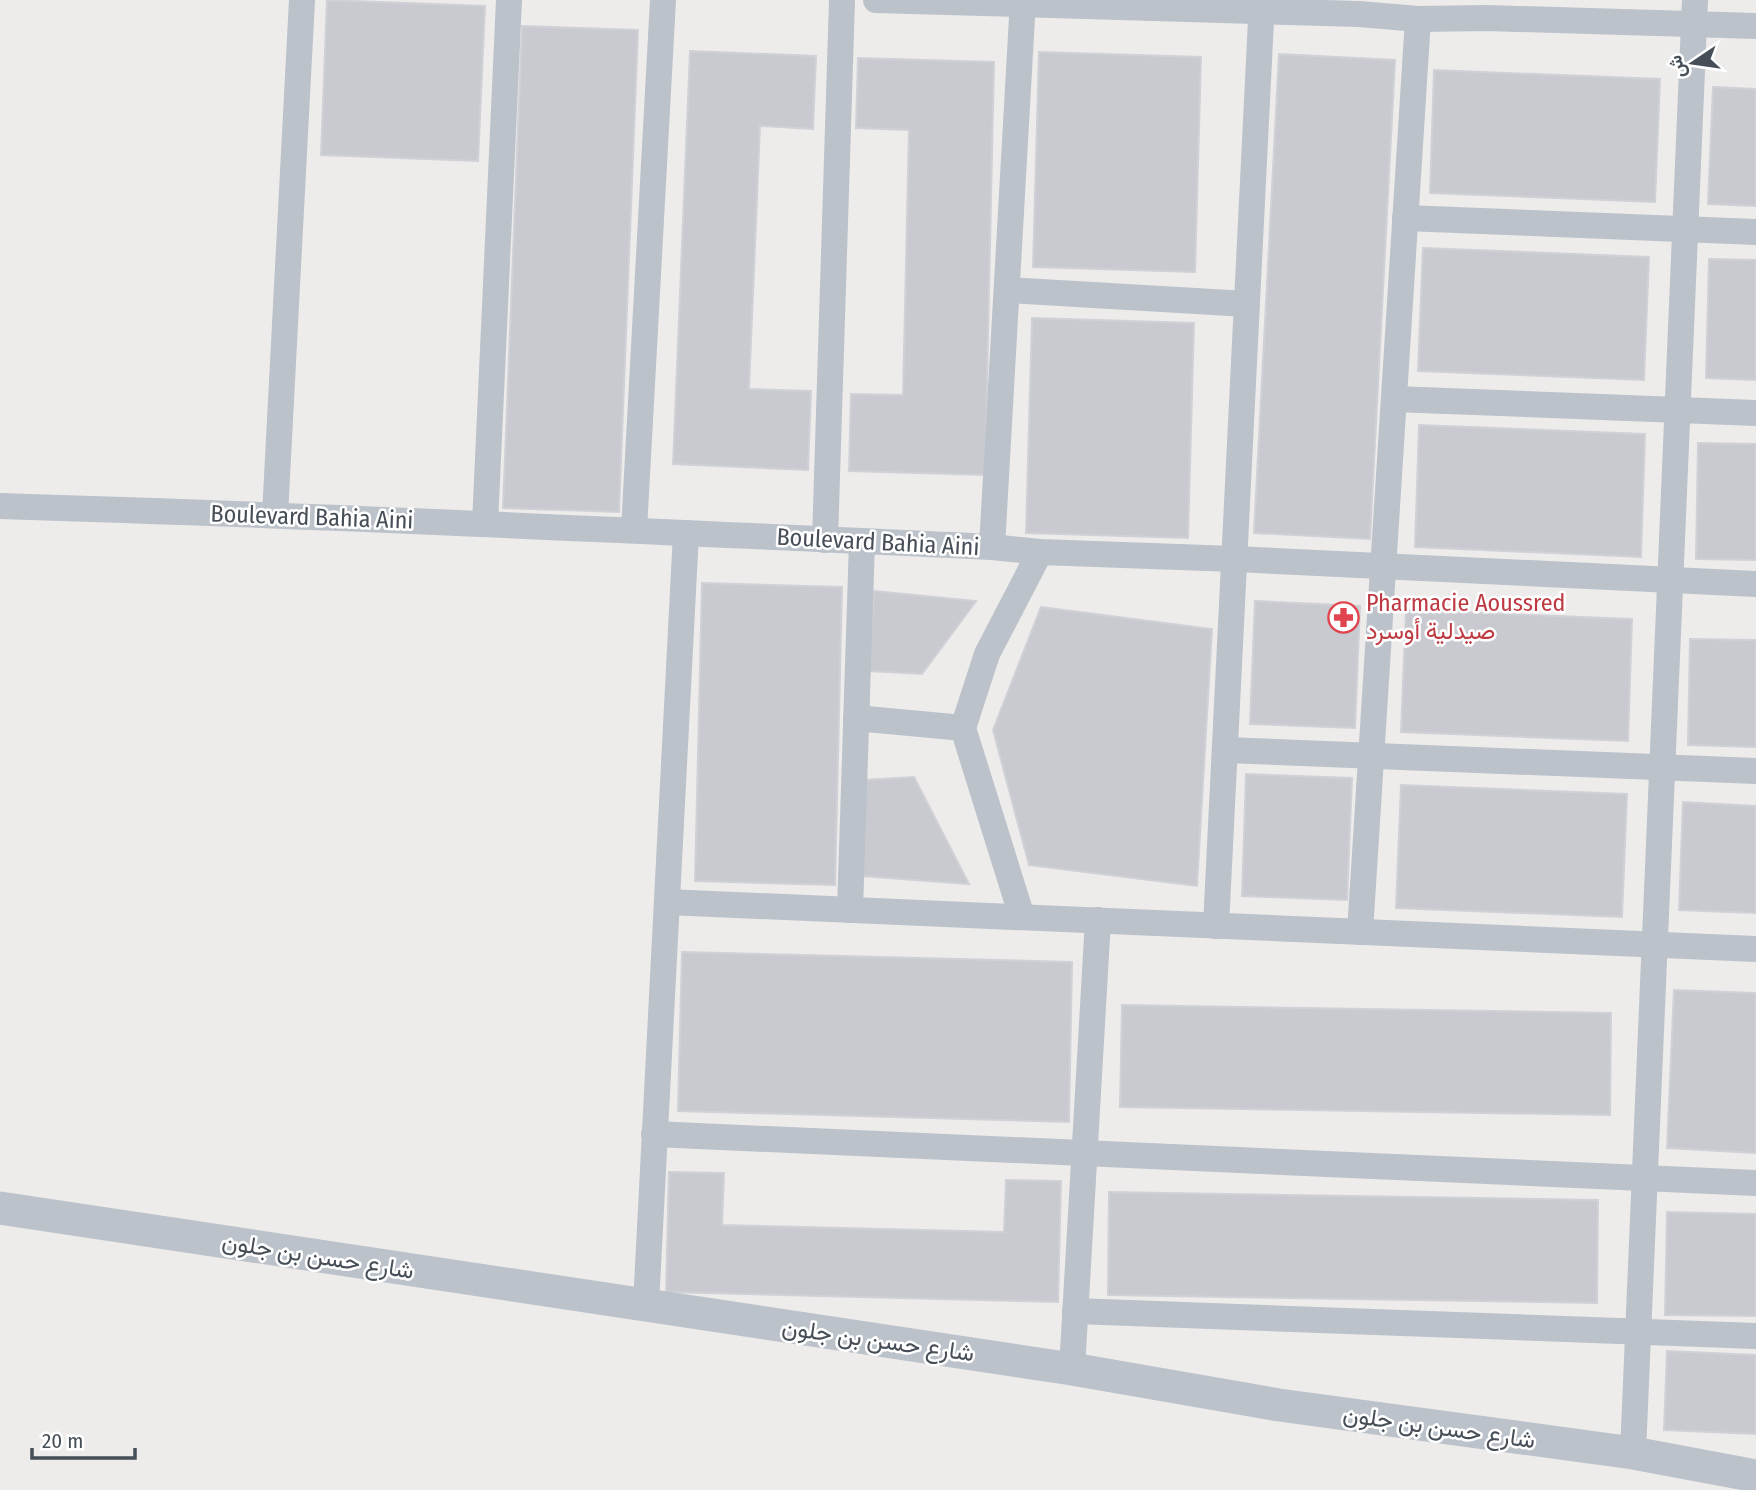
<svg xmlns="http://www.w3.org/2000/svg" width="1756" height="1490" viewBox="0 0 1756 1490" font-family="'Fira Sans Condensed',Vazirmatn,sans-serif">
	<style>
		.building { fill: #c9cad0; stroke: #d0d1d7; stroke-width: 2 }
		.lines { fill: none; stroke-linecap: round; stroke-linejoin: round }
		.minor { stroke: #bbc2ca; stroke-width: 26 }
		.tertiary { stroke: #bbc2ca; stroke-width: 33 }
		.labels { text-anchor: middle; dominant-baseline: central; stroke-width: 5; stroke-linejoin: round; paint-order: stroke }
		.street-label { font-size: 24px; fill: #464e57; stroke: #fff }
		.health-label { font-size: 24px; fill: #be3a42; stroke: #fff; text-anchor: start }
	</style>
	<rect width="100%" height="100%" fill="#eeebeb"/>
	<g class="building">
		<path d="M327,0L485,6L478,161L321,155Z"/>
		<path d="M522,26L638,30L619,512L503,508Z"/>
		<path d="M690,51L816,56L813,129L760,126L749,389L811,391L808,470L673,464Z"/>
		<path d="M1039,52L1201,57L1195,272L1033,267Z"/>
		<path d="M1279,54L1395,60L1370,539L1254,533Z"/>
		<path d="M858,58L994,62L985,475L849,471L851,394L903,395L909,130L856,128Z"/>
		<path d="M1434,70L1660,79L1655,202L1430,193Z"/>
		<path d="M1713,87L1756,89V206L1708,204Z"/>
		<path d="M1423,248L1649,257L1644,380L1418,371Z"/>
		<path d="M1709,259L1756,260V380L1706,378Z"/>
		<path d="M1032,318L1194,323L1188,538L1026,533Z"/>
		<path d="M1419,425L1645,434L1641,557L1415,547Z"/>
		<path d="M1698,443L1756,444V560L1696,559Z"/>
		<path d="M702,583L842,587L835,885L695,881Z"/>
		<path d="M874,591L976,601L922,674L869,671Z"/>
		<path d="M1255,601L1360,606L1355,728L1250,724Z"/>
		<path d="M1041,607L1212,629L1197,886L1029,865L993,730Z"/>
		<path d="M1406,610L1632,619L1628,741L1401,732Z"/>
		<path d="M1690,639L1756,640V747L1688,745Z"/>
		<path d="M1246,774L1352,778L1347,900L1242,896Z"/>
		<path d="M914,777L969,884L862,876L863,780Z"/>
		<path d="M1401,785L1627,794L1622,917L1396,908Z"/>
		<path d="M1683,802L1756,806V913L1679,910Z"/>
		<path d="M682,952L1072,962L1069,1122L678,1111Z"/>
		<path d="M1674,990L1756,993V1153L1667,1148Z"/>
		<path d="M1122,1005L1611,1013L1610,1115L1120,1107Z"/>
		<path d="M669,1172L724,1173L722,1225L1004,1232L1006,1180L1061,1181L1058,1302L666,1292Z"/>
		<path d="M1109,1192L1598,1200L1597,1303L1108,1295Z"/>
		<path d="M1667,1212L1756,1214V1316L1665,1315Z"/>
		<path d="M1667,1351L1756,1355V1434L1664,1430Z"/>
	</g>
	<g class="lines">
		<g class="minor">
			<path d="M876,0L1359,14L1418,19L1487,18L1756,26"/>
			<path d="M1405,218L1756,232"/>
			<path d="M1007,290L1247,304"/>
			<path d="M1394,399L1756,413"/>
			<path d="M0,506C331,516 662,532 992,547L1040,552L1234,559L1756,584"/>
			<path d="M275,515L302,0"/>
			<path d="M485,524L509,0"/>
			<path d="M634,530L663,0"/>
			<path d="M825,540L842,0"/>
			<path d="M992,547L1023,0"/>
			<path d="M856,718L963,728"/>
			<path d="M1225,750L1756,771"/>
			<path d="M667,902L1756,949"/>
			<path d="M850,910L862,542"/>
			<path d="M1022,917L963,728L987,654L1040,552"/>
			<path d="M1216,926L1262,0"/>
			<path d="M1360,932L1418,19"/>
			<path d="M654,1134L1756,1183"/>
			<path d="M646,1305L686,533"/>
			<path d="M1075,1311L1756,1336"/>
			<path d="M1072,1369L1098,920"/>
			<path d="M1633,1453L1695,0"/>
		</g>
		<path class="tertiary" d="M0,1208L1072,1369L1279,1405L1633,1453L1756,1476"/>
	</g>
	<defs>
		<symbol id="pharmacy-ring" viewBox="-11 -11 22 22"><circle r="9.5" fill="#fff" stroke="#e0444e" stroke-width="1.5"/><path d="M-2-6h4v4h4v4h-4v4h-4v-4h-4v-4h4Z" fill="#e0444e"/></symbol>
	</defs>
	<g fill-rule="evenodd">
		<use href="#pharmacy-ring" x="1326" y="600" width="35" height="35"/>
	</g>
	<g class="labels">
		<g class="street-label">
			<text transform="translate(312 517) rotate(2)">Boulevard Bahia Aini</text>
			<text transform="translate(878 542) rotate(3)">Boulevard Bahia Aini</text>
			<text transform="translate(318 1256) rotate(9)">شارع حسن بن جلون</text>
			<text transform="translate(878 1340) rotate(8)">شارع حسن بن جلون</text>
			<text transform="translate(1439 1427) rotate(8)">شارع حسن بن جلون</text>
		</g>
		<g class="health-label">
			<text x="1366" y="603">Pharmacie Aoussred<tspan x="1366" dy="28">صيدلية أوسرد</tspan></text>
		</g>
	</g>
	<g transform="translate(1693 63) rotate(257)" stroke="#ffffff" stroke-width="5" paint-order="stroke">
	<path d="M0-5L12 26L0 18L-12 26Z" fill="#464e57"/>
	<text y="-10" font-size="19" font-weight="bold" text-anchor="middle" fill="#464e57">ش</text>
	</g>
	<path d="M32 1448v10h103v-10" fill="none" stroke="#464e57" stroke-width="3.5"/>
	<text x="42" y="1448" font-size="21" fill="#464e57" stroke="#ffffff" stroke-width="5" paint-order="stroke">20 m</text>
</svg>
